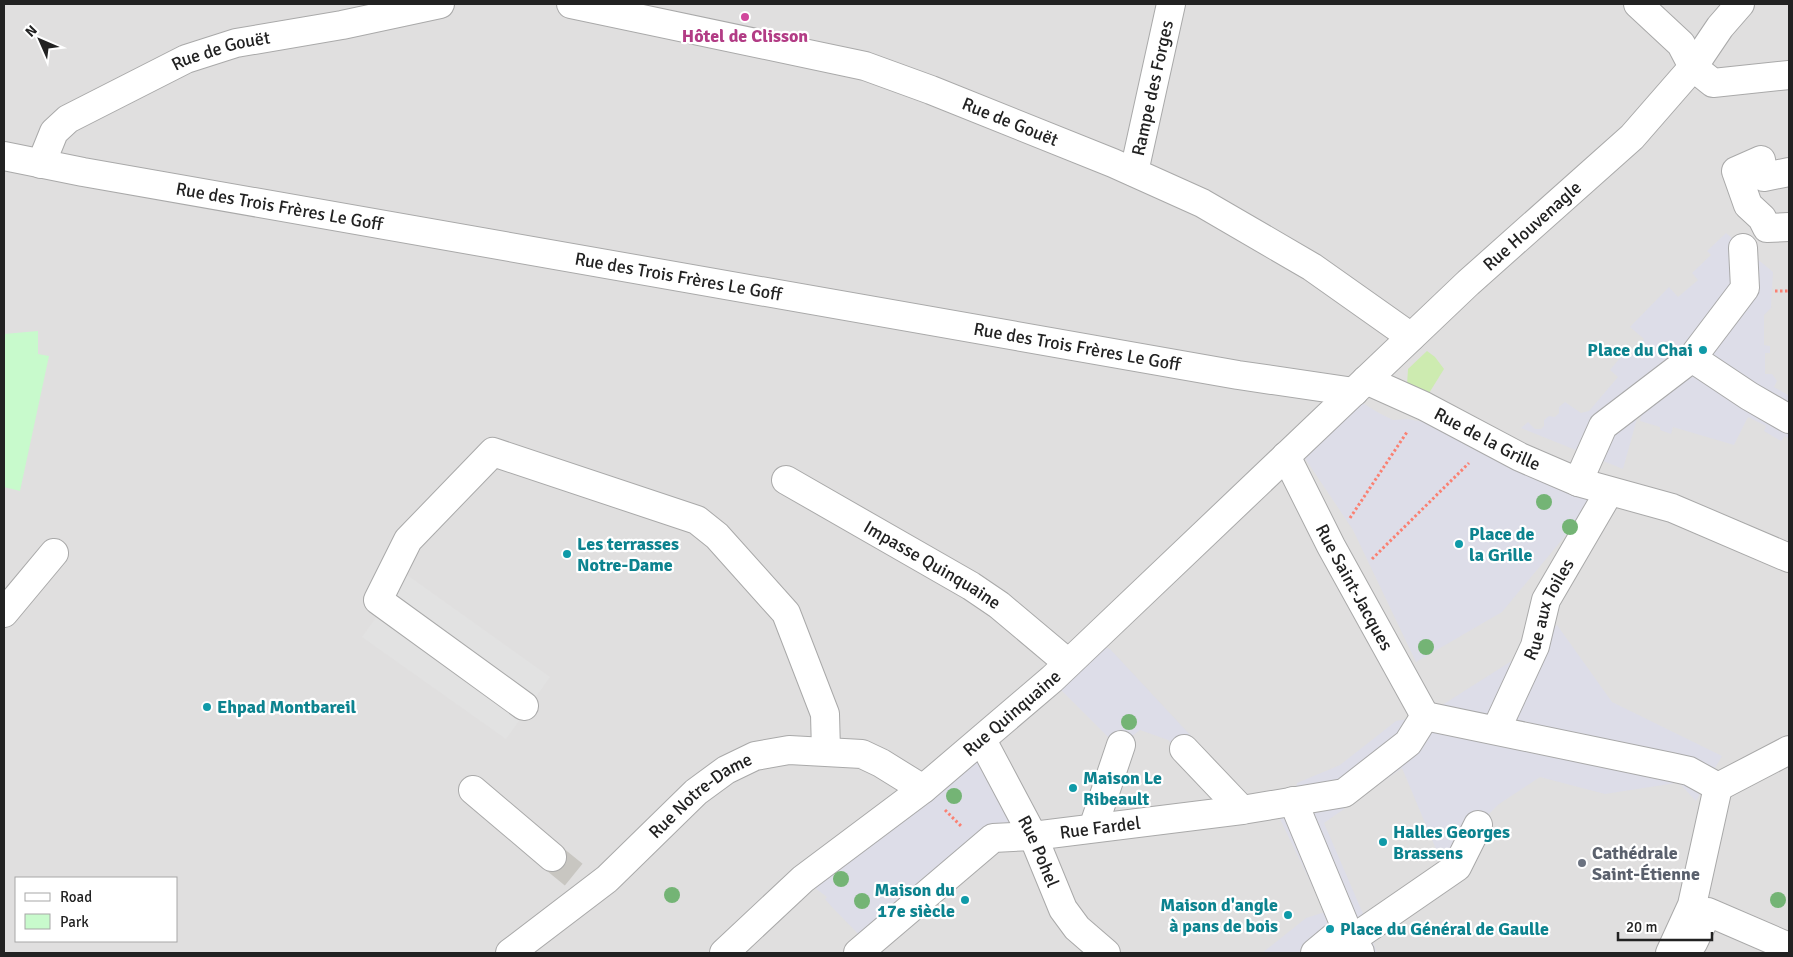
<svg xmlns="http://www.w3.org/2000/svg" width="1793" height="957" viewBox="0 0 1793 957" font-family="Signika,sans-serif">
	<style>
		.residential { fill: #e0dfdf; fill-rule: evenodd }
		.grass { fill: #cdebb0 }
		.park { fill: #c8facc }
		.parking { fill: #e2e2e2 }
		.plaza { fill: #dddde8 }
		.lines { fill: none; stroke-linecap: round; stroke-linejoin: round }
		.minor-tunnel { stroke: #c8c6c1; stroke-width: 28; stroke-dasharray: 28 14; stroke-linecap: butt }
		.minor-casing { stroke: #a9a9a9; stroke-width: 30 }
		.path { stroke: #fa8072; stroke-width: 3; stroke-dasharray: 2.5 2.5; stroke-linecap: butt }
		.minor { stroke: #fff; stroke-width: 28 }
		.tree { fill: #74b475 }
		.hotel-dot { fill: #d1479c; stroke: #fff; stroke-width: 2 }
		.culture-dot { fill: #0f9aa8; stroke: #fff; stroke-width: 2 }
		.worship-dot { fill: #6b7280; stroke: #fff; stroke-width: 2 }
		.labels { text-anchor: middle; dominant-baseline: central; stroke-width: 4.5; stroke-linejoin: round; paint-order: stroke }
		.hotel-label { font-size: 18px; font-weight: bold; fill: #b23c85; stroke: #fff }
		.street-label { font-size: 18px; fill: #222; stroke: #fff }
		.culture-label { font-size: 18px; font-weight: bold; fill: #0d838f; stroke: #fff; text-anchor: start }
		.worship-label { font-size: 18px; font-weight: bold; fill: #5b616d; stroke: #fff; text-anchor: start }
	</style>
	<rect width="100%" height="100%" fill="#f2efe9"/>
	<path class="residential" d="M4,4H1789V953H4ZM16,878H176V941H16Z"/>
	<path class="grass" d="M1427,351L1435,357L1444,369L1426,398L1407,385L1408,369Z"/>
	<path class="park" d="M38,331V354L49,356L20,491L4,487V334Z"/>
	<path class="parking" d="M407,575L550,677L506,739L362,637Z"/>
	<g class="plaza">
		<path d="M1726,233L1773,272L1771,308L1764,315V345L1770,346V353H1765V374H1772L1777,381L1774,387L1788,395L1789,394V439L1785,436L1781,441L1764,431L1766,426L1748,417L1734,445L1673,427L1671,434L1660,430V427L1640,421L1641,417L1638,415L1623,469L1521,428L1528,422L1535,429H1541L1544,426V420L1549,416L1555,417L1559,413V407L1565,402L1581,413L1589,411L1618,377L1610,370L1624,353L1629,357L1644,339L1630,327L1669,287L1678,297L1698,280L1692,273L1711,255L1707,251Z"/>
		<path d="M1359,401L1379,413L1393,420L1407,419L1424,422L1493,452L1595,500L1502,612L1416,662L1353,530L1302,454Z"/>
		<path d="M1557,625L1612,702L1722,756L1696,801L1681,785L1676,783L1605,794L1540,777L1499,804L1441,861L1402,768L1324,823L1364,916L1377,953H1262L1306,918L1325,912L1278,815L1293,801L1297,783L1340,765L1396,721L1425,716L1535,646Z"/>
		<path d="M1091,641L1110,649L1192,737L1186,743L1183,754L1168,740L1140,730L1121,745L1114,743L1061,690Z"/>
		<path d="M982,740L1033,836L992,838L869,945L831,906L825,899L827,897L803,879Z"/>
	</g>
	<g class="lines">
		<path class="minor-tunnel" d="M552,857L579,879"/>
		<defs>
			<g id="minor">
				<path id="s1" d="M571,4L865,66L931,90L1113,163L1202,203L1312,267L1411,337"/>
				<path d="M1638,4L1681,44L1693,67L1713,83L1789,75"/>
				<path id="s2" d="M4,156L83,172L1238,375L1354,392"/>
				<path id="s3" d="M41,164L54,132L68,119L186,59L236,43L342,25L440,4"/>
				<path id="s4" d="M1134,172L1171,4"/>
				<path d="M1789,172L1764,177L1761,160L1736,171L1748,205L1762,218L1767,228L1789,227"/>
				<path d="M1692,358L1745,288L1743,248"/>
				<path id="s5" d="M1366,380L1424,406L1520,457L1578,482L1672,508L1789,558"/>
				<path id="s6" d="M1286,456L1331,546L1425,716"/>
				<path id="s7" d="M786,480L971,586L999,605L1068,663"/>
				<path d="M1578,482L1603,426L1692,358L1749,396L1789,419"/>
				<path d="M4,613L54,553"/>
				<path d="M524,706L378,600L408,540L493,452L697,520L717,536L786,613L825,714L826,751"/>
				<path d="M1425,716L1671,767L1689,771L1718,787"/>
				<path id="s8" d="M1496,730L1535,646L1546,600L1609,492"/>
				<path id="s9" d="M982,740L1033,836L1063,909L1077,928L1106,953"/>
				<path d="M1184,749L1242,810"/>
				<path d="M1718,787L1789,750"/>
				<path d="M473,790L552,857"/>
				<path d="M1293,801L1351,940L1457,867L1478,825"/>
				<path d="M1093,828L1121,745"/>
				<path d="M1693,943L1708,912L1789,947"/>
				<path id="s10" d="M510,953L607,879L696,792L726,770L755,756L789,750L862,754L881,763L923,789"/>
				<path id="s11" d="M724,953L803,879L923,789L1052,679L1468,283L1632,137L1693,67L1720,27L1740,4"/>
				<path id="s12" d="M858,953L993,838L1033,836L1242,810L1344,793L1408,743L1425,716"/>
				<path d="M1315,953L1333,938L1351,940L1360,952"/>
				<path d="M1670,953L1692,905L1718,787"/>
			</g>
		</defs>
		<use href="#minor" class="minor-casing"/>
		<g class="path">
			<path d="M1775,291H1789"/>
			<path d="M1350,518L1407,432"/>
			<path d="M1372,559L1469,463"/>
			<path d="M945,810L962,827"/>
		</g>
		<use href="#minor" class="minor"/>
	</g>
	<g class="tree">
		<circle cx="1544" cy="502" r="8"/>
		<circle cx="1570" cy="527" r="8"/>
		<circle cx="1426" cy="647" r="8"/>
		<circle cx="1129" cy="722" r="8"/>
		<circle cx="954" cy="796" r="8"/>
		<circle cx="841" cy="879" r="8"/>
		<circle cx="672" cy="895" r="8"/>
		<circle cx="1778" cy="900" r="8"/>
		<circle cx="862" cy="901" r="8"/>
	</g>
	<circle class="hotel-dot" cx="745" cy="17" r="5"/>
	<g class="culture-dot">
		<circle cx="1703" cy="350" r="5"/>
		<circle cx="1459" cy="544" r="5"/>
		<circle cx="567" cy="554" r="5"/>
		<circle cx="207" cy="707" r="5"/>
		<circle cx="1073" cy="788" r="5"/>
		<circle cx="1383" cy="842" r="5"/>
		<circle cx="965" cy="900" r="5"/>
		<circle cx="1288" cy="915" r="5"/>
		<circle cx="1330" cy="929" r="5"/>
	</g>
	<circle class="worship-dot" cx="1582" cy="863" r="5"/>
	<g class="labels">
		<g class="hotel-label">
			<text x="745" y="36">Hôtel de Clisson</text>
		</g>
		<g class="street-label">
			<text stroke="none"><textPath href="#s3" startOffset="222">Rue de Gouët</textPath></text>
			<text stroke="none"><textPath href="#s4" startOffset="86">Rampe des Forges</textPath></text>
			<text stroke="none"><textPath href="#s1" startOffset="456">Rue de Gouët</textPath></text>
			<text stroke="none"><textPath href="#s2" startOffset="280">Rue des Trois Frères Le Goff</textPath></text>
			<text stroke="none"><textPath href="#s11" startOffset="1088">Rue Houvenagle</textPath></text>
			<text stroke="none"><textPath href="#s2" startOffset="685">Rue des Trois Frères Le Goff</textPath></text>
			<text stroke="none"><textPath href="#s2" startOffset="1090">Rue des Trois Frères Le Goff</textPath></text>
			<text stroke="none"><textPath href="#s5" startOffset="135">Rue de la Grille</textPath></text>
			<text stroke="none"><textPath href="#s7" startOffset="169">Impasse Quinquaine</textPath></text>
			<text stroke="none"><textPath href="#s6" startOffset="148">Rue Saint-Jacques</textPath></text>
			<text stroke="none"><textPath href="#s8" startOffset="132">Rue aux Toiles</textPath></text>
			<text stroke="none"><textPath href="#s11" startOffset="375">Rue Quinquaine</textPath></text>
			<text stroke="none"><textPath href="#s10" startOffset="248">Rue Notre-Dame</textPath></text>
			<text stroke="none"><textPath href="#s12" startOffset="285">Rue Fardel</textPath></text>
			<text stroke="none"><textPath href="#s9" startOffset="125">Rue Pohel</textPath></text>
		</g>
		<g class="culture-label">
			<text x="1693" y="350" text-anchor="end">Place du Chai</text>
			<text x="1469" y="534">Place de<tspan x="1469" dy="21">la Grille</tspan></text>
			<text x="577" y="544">Les terrasses<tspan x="577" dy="21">Notre-Dame</tspan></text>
			<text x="217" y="707">Ehpad Montbareil</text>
			<text x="1083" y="778">Maison Le<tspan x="1083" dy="21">Ribeault</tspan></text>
			<text x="1393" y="832">Halles Georges<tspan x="1393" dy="21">Brassens</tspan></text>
			<text x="955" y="890" text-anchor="end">Maison du<tspan x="955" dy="21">17e siècle</tspan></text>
			<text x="1278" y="905" text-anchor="end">Maison d'angle<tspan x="1278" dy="21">à pans de bois</tspan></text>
			<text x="1340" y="929">Place du Général de Gaulle</text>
		</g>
		<g class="worship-label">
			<text x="1592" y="853">Cathédrale<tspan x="1592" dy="21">Saint-Étienne</tspan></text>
		</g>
	</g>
	<rect width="1793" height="957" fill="none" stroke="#222222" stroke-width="10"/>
	<rect x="15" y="877" width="162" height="65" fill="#ffffff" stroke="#a7a7a7"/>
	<rect x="25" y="893" width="25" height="8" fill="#ffffff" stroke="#a7a7a7"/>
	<text x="60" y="902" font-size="15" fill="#222222">Road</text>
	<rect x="25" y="914" width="25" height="15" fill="#c8facc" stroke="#a7a7a7"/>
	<text x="60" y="927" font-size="15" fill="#222222">Park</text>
	<g transform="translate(40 40) rotate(315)" stroke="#ffffff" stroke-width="4" paint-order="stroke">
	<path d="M0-4L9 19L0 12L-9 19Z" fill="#222222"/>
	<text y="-8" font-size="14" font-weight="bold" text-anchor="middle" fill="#222222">N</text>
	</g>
	<path d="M1618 932v8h94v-8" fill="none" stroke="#222222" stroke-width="2.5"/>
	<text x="1626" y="932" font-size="15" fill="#222222" stroke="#ffffff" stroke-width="4" paint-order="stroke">20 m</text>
</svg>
